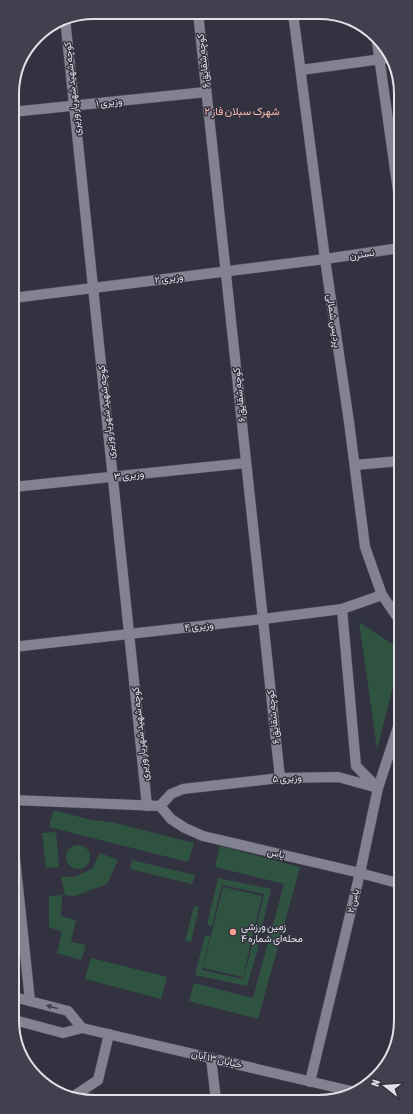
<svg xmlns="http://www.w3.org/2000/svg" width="413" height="1114" viewBox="0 0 413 1114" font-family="'Asap Condensed',Vazirmatn,sans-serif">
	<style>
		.green { fill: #2e5441 }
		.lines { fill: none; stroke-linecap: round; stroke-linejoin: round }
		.minor-casing { stroke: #4e4e59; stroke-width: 11 }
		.tertiary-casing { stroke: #4e4e59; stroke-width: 11 }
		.minor { stroke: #828291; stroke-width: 10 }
		.tertiary { stroke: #828291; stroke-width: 10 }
		.oneway { fill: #434250 }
		.poi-dot { fill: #f59d8e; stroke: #333240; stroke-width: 1.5 }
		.labels { text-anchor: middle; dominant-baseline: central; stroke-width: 3; stroke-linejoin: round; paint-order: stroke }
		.street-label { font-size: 10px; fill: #e1e1ea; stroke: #333240 }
		.poi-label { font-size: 10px; fill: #e1e1ea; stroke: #333240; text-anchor: start }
		.neighbourhood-label { font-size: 11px; fill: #fbb8ac; stroke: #333240 }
		.rim { fill: none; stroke: #e1e1ea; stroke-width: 2 }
	</style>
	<rect width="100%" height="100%" fill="#333240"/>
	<g class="green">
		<path d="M359,622L400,649V659L377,749Z"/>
		<path d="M54,810L91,820L111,822L194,843L188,862L49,827Z"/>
		<path d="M56,832L59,867L46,868L42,833Z"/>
		<circle cx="78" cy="857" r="12"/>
		<path d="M220,846L300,867L258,1019L189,1001L194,983L253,998L284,884L215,867Z"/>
		<path d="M100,853L118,860L107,884L75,896L65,895L61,877H74L92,869Z"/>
		<path d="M132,860L195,875L192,884L130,869Z"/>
		<path d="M218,878L271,889L260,935L255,934L264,894L222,885L212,926L207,925Z"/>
		<path d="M223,887L262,896L243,977L203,968Z"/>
		<path d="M62,895L61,916L76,920L71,942L86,945L81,960L57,953L62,932L49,927V896Z"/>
		<path d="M194,906L199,907L191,942L185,941Z"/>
		<path d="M205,935L210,936L202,970L243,979L253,943L259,945L247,986L195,975Z"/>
		<path d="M91,958L167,977L161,999L85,979Z"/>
	</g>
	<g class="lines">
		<defs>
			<g id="minor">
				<path d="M198,13L280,778"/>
				<path d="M293,13L325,259L349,422L365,547L382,595L400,621"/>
				<path d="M65,18L147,806"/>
				<path d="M376,35L400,205"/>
				<path d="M301,70L389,58"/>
				<path d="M12,112L206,92"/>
				<path d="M13,298L325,259L400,248"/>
				<path d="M355,465L400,461"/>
				<path d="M13,487L246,463"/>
				<path d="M13,647L263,619L342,609L382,595"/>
				<path d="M13,800L160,806L171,794L183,789L280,778L338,777L378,788L356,766L342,609"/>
				<path d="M160,806L171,819L185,828L203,836L360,873L401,884"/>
				<path d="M13,839L30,1001"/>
				<path d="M211,1058L216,1100"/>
				<path d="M310,1082L360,873L378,788L400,721"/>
				<path d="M74,1099V1096L98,1080L109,1034"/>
			</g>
			<g id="tertiary">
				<path d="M14,997L68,1011L82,1028"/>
				<path d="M14,1020L63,1033L82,1028L351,1091"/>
			</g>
		</defs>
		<use href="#minor" class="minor-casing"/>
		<use href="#tertiary" class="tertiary-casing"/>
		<use href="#minor" class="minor"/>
		<use href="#tertiary" class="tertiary"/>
	</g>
	<defs><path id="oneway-solid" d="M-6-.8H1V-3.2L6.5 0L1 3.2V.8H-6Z"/></defs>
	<use class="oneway" href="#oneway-solid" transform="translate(52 1007) rotate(-165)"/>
	<circle class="poi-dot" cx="233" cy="932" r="4"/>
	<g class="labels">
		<g class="street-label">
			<text transform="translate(203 61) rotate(-96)">کوچه شقایق ۶</text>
			<text transform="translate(72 89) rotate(-96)">کوچه شهید شهریار وزیری</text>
			<text transform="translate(109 102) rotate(-6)">وزیری ۱</text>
			<text transform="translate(362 254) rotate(-9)">نسترن</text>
			<text transform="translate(169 278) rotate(-7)">وزیری ۲</text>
			<text transform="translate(334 321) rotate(82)">پردیس شمالی</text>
			<text transform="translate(239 395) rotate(-96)">کوچه شقایق ۶</text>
			<text transform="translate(106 412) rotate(-96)">کوچه شهید شهریار وزیری</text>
			<text transform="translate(129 475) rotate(-6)">وزیری ۳</text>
			<text transform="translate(199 626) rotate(-6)">وزیری ۴</text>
			<text transform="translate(273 717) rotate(-96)">کوچه شقایق ۶</text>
			<text transform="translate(140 734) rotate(-96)">کوچه شهید شهریار وزیری</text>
			<text transform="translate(287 778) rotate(-3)">وزیری ۵</text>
			<text transform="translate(276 853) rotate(13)">یاس</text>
			<text transform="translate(353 901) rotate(-77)">یاس ۲</text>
			<text transform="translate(217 1059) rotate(13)">خیابان ۱۳ آبان</text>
		</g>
		<g class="poi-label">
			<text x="241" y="926">زمین ورزشی<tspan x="241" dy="12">محله‌ای شماره ۴</tspan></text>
		</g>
		<g class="neighbourhood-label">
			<text x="242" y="111">شهرک سبلان فاز ۲</text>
		</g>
	</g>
	<path d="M0 0H413V1114H0ZM94 19H319A75 75 0 0 1 394 94V1020A75 75 0 0 1 319 1095H94A75 75 0 0 1 19 1020V94A75 75 0 0 1 94 19Z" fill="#41404e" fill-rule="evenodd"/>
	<path class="rim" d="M94 19H319A75 75 0 0 1 394 94V1020A75 75 0 0 1 319 1095H94A75 75 0 0 1 19 1020V94A75 75 0 0 1 94 19Z"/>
	<g transform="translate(385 1086) rotate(287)" stroke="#333240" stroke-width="3" paint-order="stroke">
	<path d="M0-3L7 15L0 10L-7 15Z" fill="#e1e1ea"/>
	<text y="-6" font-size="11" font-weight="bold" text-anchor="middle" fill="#e1e1ea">N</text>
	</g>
</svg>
